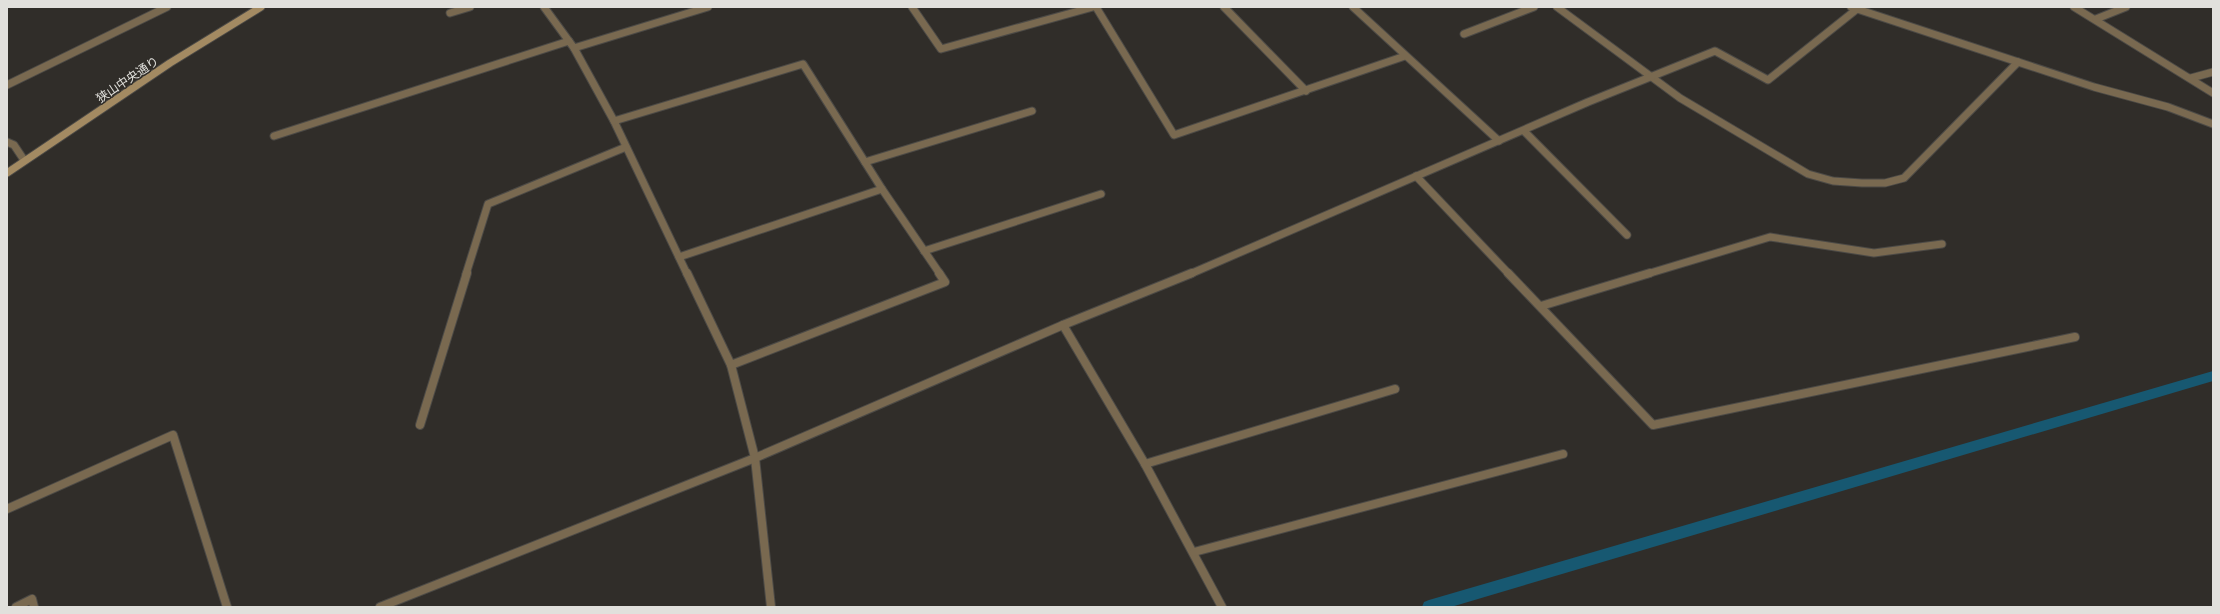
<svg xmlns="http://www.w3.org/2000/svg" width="2220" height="614" viewBox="0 0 2220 614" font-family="Literata,'Noto Sans JP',serif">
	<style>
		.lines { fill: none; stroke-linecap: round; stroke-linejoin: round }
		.stream { fill: #175871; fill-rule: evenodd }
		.lane-far1-casing { stroke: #4c4a46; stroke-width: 9 }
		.lane-casing { stroke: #4c4a46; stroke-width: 10 }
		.street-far1-casing { stroke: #4c4a46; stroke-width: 9 }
		.street-casing { stroke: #4c4a46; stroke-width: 10 }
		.secondary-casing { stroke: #4c4a46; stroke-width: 9 }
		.lane-far1 { stroke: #796950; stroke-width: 7 }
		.lane { stroke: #796950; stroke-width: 8 }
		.street-far1 { stroke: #796950; stroke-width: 7 }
		.street { stroke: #796950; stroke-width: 8 }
		.secondary { stroke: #a38a62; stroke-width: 7 }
		.labels { text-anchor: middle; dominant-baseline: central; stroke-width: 3; stroke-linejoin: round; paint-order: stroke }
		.street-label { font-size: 12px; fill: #e1e0dc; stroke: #302d29 }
	</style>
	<rect width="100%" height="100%" fill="#302d29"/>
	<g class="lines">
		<path class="stream" d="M2213,371V381L1451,607H1422L1424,602L1429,600Z"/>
		<defs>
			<g id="lane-far1">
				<path d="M450,13L470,7"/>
				<path d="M1464,34L1534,7"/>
				<path d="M574,48L708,7"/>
				<path d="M2191,78L2213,72"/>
				<path d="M7,85L167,7"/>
				<path d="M1524,131L1627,235"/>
				<path d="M7,142L14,145L24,160"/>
				<path d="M865,162L1032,111"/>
				<path d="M924,251L1101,194"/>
			</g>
			<path id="lane" d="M1145,464L1395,389"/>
			<g id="street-far1">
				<path d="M544,7L574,48L614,121L687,274"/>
				<path d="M912,7L941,49L1093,7"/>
				<path d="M1096,7L1174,135L1405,56"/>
				<path d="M1224,7L1306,91"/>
				<path d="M1353,7L1499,141"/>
				<path d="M1557,7L1680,98L1808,174L1833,181L1862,183H1885L1904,178L2018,62"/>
				<path d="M1851,7L2094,87L2168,107L2213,124"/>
				<path d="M2074,7L2213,93"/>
				<path d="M2096,19L2126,7"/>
				<path d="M614,121L803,64L882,189L940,274"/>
				<path d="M274,136L569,41"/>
				<path d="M1416,176L1509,274"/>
				<path d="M679,257L882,189"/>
				<path d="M466,274L488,204L626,147"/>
				<path d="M1190,274L1588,102L1715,51L1768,80L1857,9"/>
				<path d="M1647,274L1770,237L1874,253L1942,244"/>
			</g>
			<g id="street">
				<path d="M687,273L731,365L755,458L771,607"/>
				<path d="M1508,273L1653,425L2075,337"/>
				<path d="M1541,306L1650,273"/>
				<path d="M1063,325L1145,464L1222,607"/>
				<path d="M731,365L945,282L939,273"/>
				<path d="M420,425L467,273"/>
				<path d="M7,509L173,435L227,607"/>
				<path d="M1194,552L1563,454"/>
				<path d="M16,607L32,599L34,607"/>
				<path d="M380,607L755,458L1063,325L1192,273"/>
			</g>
			<path id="secondary" d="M7,173L170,63L261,7"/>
		</defs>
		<use href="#lane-far1" class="lane-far1-casing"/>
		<use href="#lane" class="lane-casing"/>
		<use href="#street-far1" class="street-far1-casing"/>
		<use href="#street" class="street-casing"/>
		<use href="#secondary" class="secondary-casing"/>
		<use href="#lane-far1" class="lane-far1"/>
		<use href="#lane" class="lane"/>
		<use href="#street-far1" class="street-far1"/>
		<use href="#street" class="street"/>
		<use href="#secondary" class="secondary"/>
	</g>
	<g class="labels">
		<g class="street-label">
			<text transform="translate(127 79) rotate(-34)">狭山中央通り</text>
		</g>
	</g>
	<rect width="2220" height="614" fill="none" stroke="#e1e0dc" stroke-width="16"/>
</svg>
